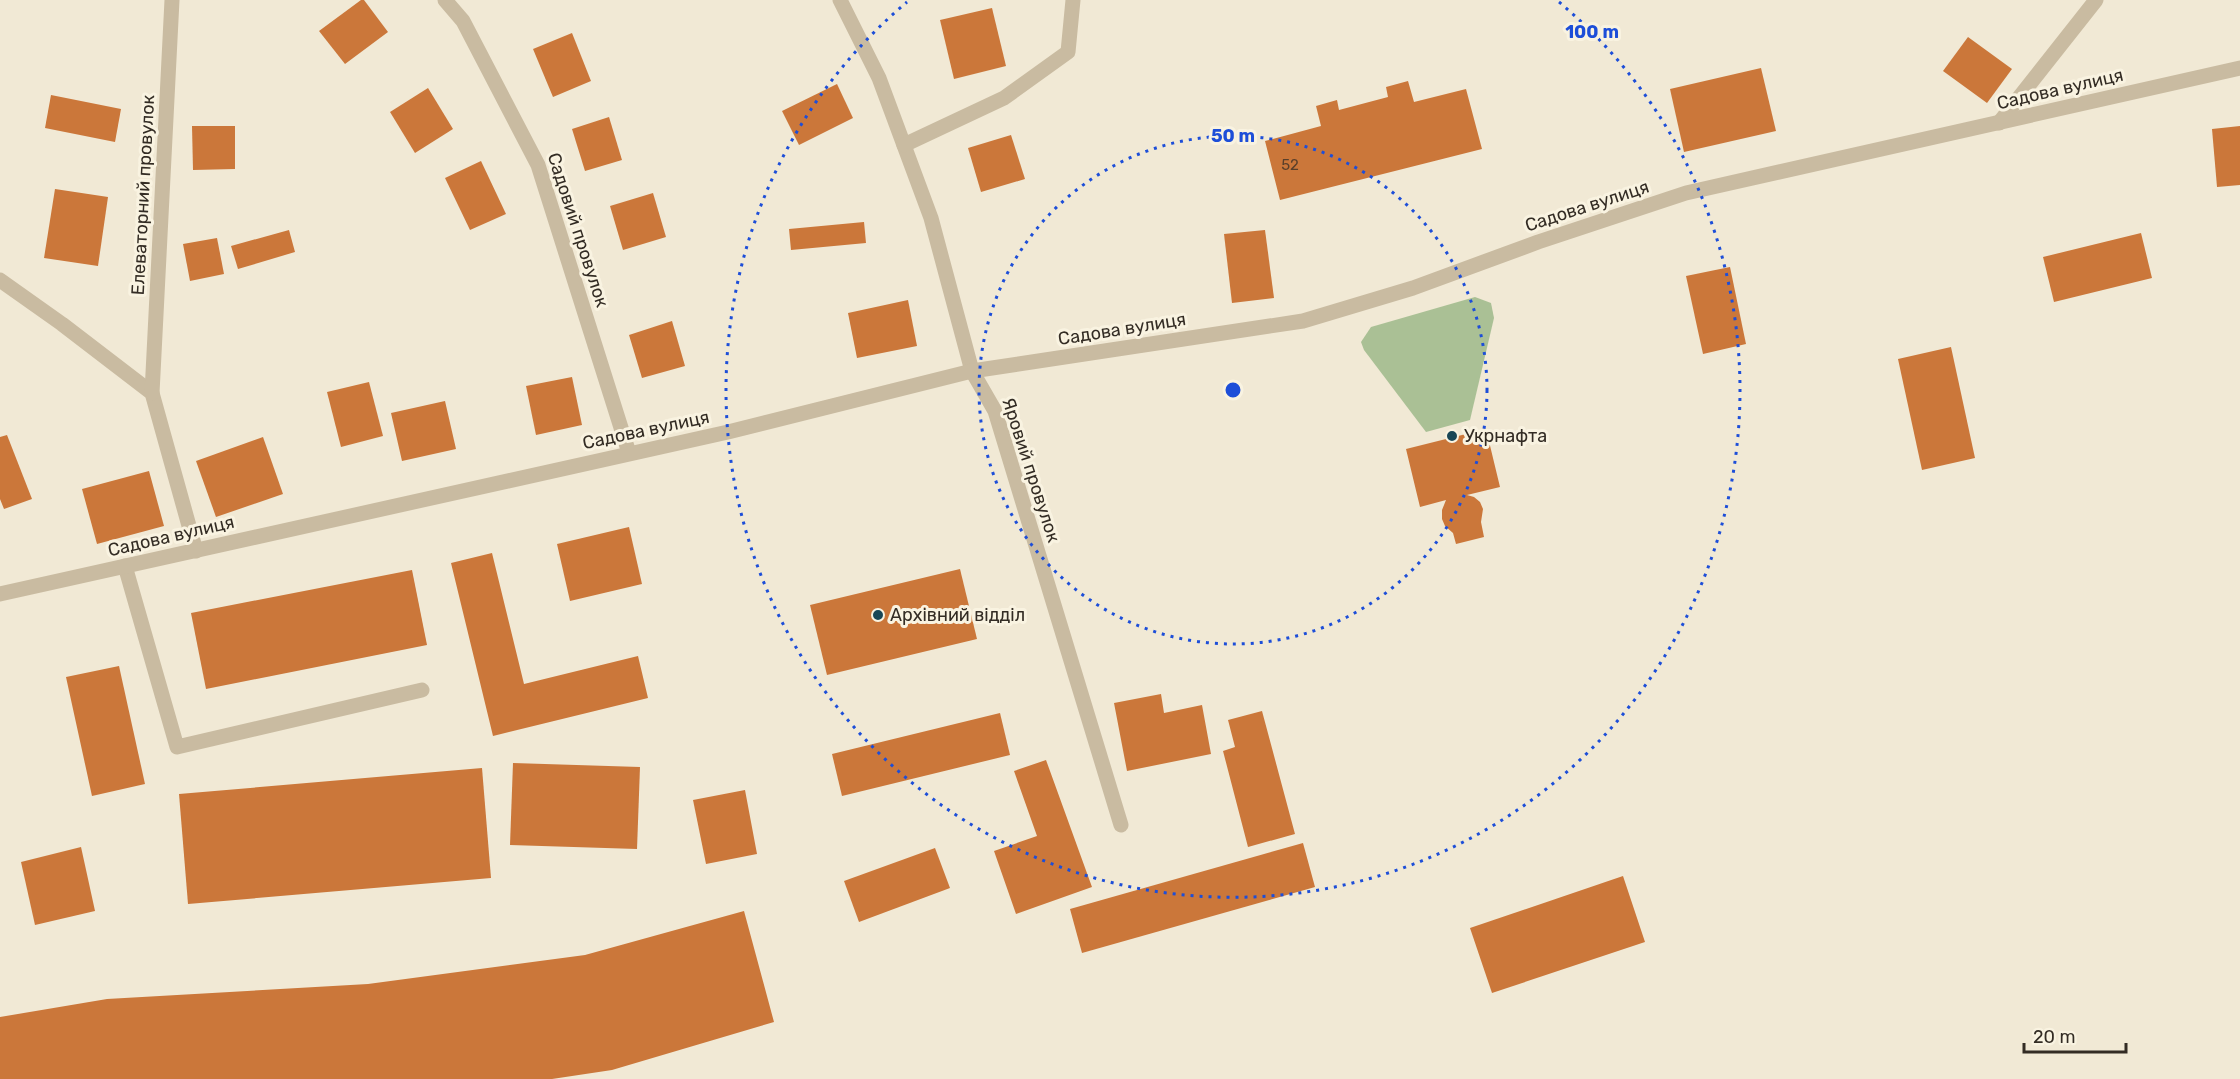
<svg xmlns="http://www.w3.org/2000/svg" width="2240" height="1079" viewBox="0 0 2240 1079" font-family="Rubik,sans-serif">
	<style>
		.green { fill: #aac095 }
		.building { fill: #cb773a }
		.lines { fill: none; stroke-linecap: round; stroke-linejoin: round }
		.lane { stroke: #c9bba1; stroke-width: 15 }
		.street { stroke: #c9bba1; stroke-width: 15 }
		.ring { fill: none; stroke: #1d4ed8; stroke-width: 3; stroke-dasharray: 3 6 }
		.poi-dot { fill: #194756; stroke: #f9f3e1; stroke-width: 2 }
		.labels { text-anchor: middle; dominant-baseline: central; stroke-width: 6; stroke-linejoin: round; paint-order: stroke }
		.number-label { font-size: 15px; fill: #593f2a }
		.street-label { font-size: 18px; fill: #332c24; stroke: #f9f3e1 }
		.poi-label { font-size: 18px; fill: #332c24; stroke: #f9f3e1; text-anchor: start }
		.centre { fill: #1d4ed8; stroke: #f9f3e1; stroke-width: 3 }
		.ring-label { font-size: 18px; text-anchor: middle; font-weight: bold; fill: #1d4ed8; stroke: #f9f3e1; stroke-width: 6; stroke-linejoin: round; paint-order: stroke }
	</style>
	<rect width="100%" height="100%" fill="#f1e9d5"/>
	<path class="green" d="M1475,297L1491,303L1494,318L1470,420L1426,432L1364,350L1361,342L1371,327Z"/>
	<g class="building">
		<path d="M361,0H364L388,32L345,64L319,31Z"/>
		<path d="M992,8L1006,66L954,79L940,20Z"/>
		<path d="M572,33L591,81L553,97L533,49Z"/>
		<path d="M1968,37L2012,69L1987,103L1943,71Z"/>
		<path d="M1761,68L1776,131L1684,152L1670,89Z"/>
		<path d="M1408,81L1414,102L1466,89L1482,149L1280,200L1265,141L1321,126L1316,106L1337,100L1339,110L1388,97L1386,87Z"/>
		<path d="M837,84L853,118L799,145L782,111Z"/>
		<path d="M428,88L453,129L415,153L390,112Z"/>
		<path d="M51,95L121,109L115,142L45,128Z"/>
		<path d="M609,117L622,160L585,171L572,129Z"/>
		<path d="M192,126H235V169L193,170Z"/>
		<path d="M2240,126V185L2217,187L2212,129Z"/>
		<path d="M1011,135L1025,179L981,192L968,148Z"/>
		<path d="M481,161L506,214L470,230L445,178Z"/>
		<path d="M55,189L108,197L98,266L44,258Z"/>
		<path d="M653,193L666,237L623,250L610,206Z"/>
		<path d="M864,222L866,243L791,250L789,229Z"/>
		<path d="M289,230L295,252L238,269L231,246Z"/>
		<path d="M1265,230L1274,298L1232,303L1224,234Z"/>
		<path d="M2141,233L2152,278L2054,302L2043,257Z"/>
		<path d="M217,238L224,274L190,281L183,244Z"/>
		<path d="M1730,267L1746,344L1703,354L1686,276Z"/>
		<path d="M908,300L917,346L857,358L848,313Z"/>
		<path d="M672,321L685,366L642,378L629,335Z"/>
		<path d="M1951,347L1975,458L1922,470L1898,359Z"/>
		<path d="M572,377L582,425L536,435L526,386Z"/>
		<path d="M369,382L383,436L341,447L327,392Z"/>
		<path d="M445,401L456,449L402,461L391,413Z"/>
		<path d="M1486,429L1500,487L1467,495L1474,497L1480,502L1483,509L1481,522L1484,537L1456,544L1453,533L1445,526L1442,519V510L1446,500L1420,507L1406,449Z"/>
		<path d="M7,435L32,499L4,509L0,499V437Z"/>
		<path d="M263,437L283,494L216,517L196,461Z"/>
		<path d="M149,471L164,526L97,544L82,489Z"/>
		<path d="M629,527L642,584L570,601L557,544Z"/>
		<path d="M492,553L524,684L638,656L648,698L493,736L451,563Z"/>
		<path d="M960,569L977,639L827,675L810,605Z"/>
		<path d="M412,570L427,645L206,689L191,613Z"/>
		<path d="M119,666L145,784L92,796L66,677Z"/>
		<path d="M1161,694L1164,713L1202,705L1211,754L1127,771L1114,703Z"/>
		<path d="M1262,711L1295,834L1248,847L1223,751L1235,747L1228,720Z"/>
		<path d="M1000,713L1010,755L842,796L832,754Z"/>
		<path d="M1046,760L1092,887L1016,914L994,851L1037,836L1014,771Z"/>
		<path d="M513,763L640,767L637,849L510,845Z"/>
		<path d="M482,768L491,878L188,904L179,794Z"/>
		<path d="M745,790L757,854L706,864L693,800Z"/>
		<path d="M1303,843L1315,887L1082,953L1070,909Z"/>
		<path d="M81,847L95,911L35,925L21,862Z"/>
		<path d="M935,848L950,888L859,922L844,881Z"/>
		<path d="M1623,876L1645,942L1492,993L1470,928Z"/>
		<path d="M744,911L774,1022L612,1070L552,1079H0V1017L107,999L368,984L585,955Z"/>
	</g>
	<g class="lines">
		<path class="lane" d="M125,566L177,747L422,690"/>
		<g class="street">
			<path d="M445,0L463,21L538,165L629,453"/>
			<path d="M840,0L879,78L931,218L972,371L995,411L1121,825"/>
			<path d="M1999,123L2096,0"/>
			<path d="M904,145L1004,98L1068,52L1073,0"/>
			<path d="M0,280L62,324L152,393L196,551"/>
			<path d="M152,393L172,0"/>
			<path d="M0,594L728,432L972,371L1303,321L1413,288L1538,242L1686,193L2240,68"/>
		</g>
	</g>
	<g class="ring">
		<circle cx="1233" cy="390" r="254"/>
		<path d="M1559 2A507 507 0 1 1 907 2"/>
	</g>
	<g class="poi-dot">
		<circle cx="1452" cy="436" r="6"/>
		<circle cx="878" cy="615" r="6"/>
	</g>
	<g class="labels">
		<g class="number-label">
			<text x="1290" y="165">52</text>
		</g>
		<g class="street-label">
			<text transform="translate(2060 89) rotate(-13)">Садова вулиця</text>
			<text transform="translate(143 195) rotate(-87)">Елеваторний провулок</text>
			<text transform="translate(1587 206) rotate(-18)">Садова вулиця</text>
			<text transform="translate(578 230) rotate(72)">Садовий провулок</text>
			<text transform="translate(1122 329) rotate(-9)">Садова вулиця</text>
			<text transform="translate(646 430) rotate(-12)">Садова вулиця</text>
			<text transform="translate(1031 470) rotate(72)">Яровий провулок</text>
			<text transform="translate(171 536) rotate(-13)">Садова вулиця</text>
		</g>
		<g class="poi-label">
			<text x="1464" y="436">Укрнафта</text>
			<text x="890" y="615">Архівний відділ</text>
		</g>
	</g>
	<circle cx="1233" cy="390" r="9" class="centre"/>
	<g class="ring-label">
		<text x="1592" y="38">100 m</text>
		<text x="1233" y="142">50 m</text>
	</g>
	<path d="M2024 1043v9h102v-9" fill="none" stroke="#332c24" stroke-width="3"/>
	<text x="2033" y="1043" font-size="18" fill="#332c24" stroke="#f9f3e1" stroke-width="4.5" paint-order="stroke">20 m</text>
</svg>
